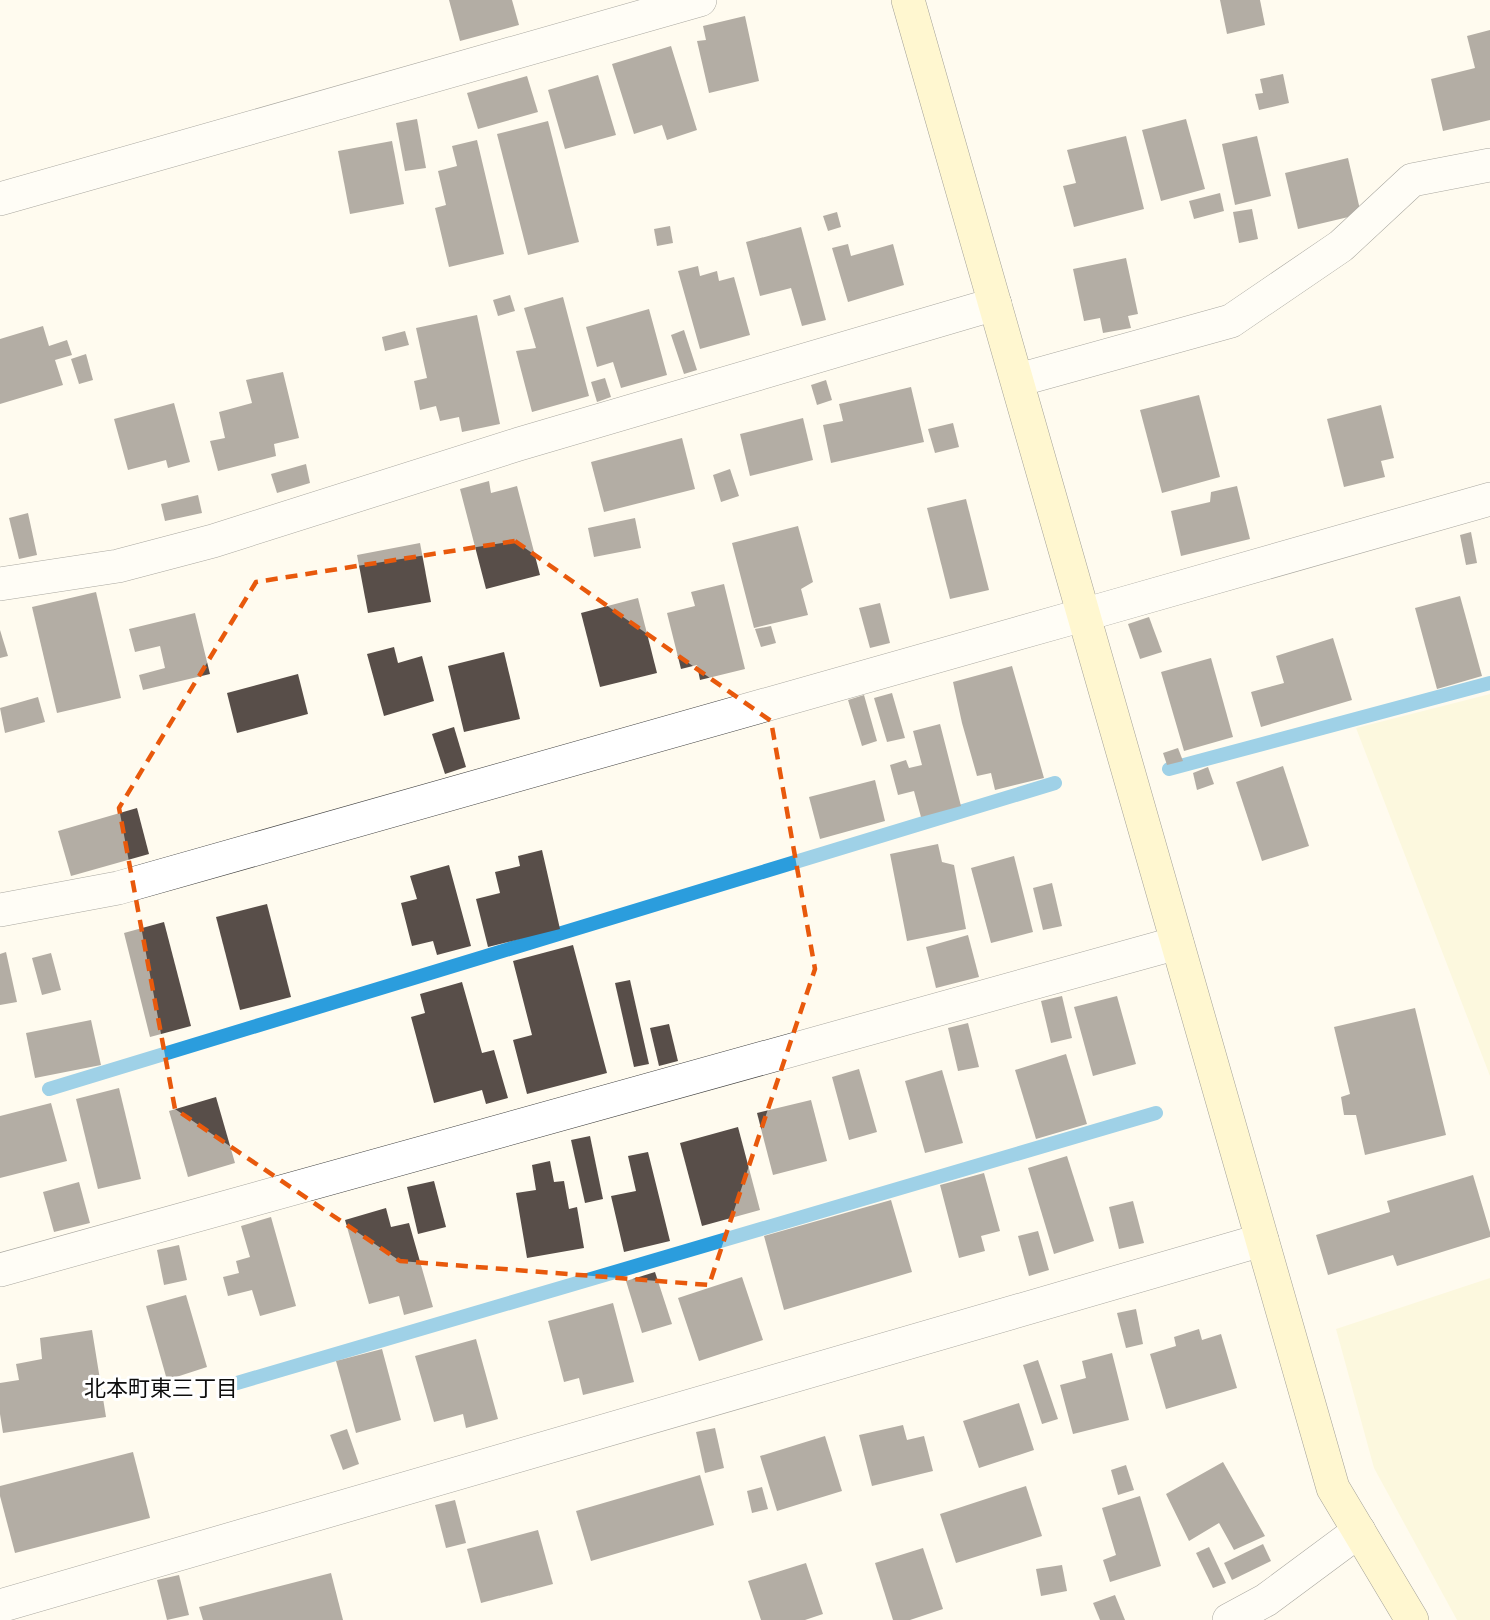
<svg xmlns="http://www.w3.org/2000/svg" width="1490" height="1620" viewBox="0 0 1490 1620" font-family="Literata,'Noto Sans JP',serif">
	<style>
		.farmland { fill: #f9f3cb }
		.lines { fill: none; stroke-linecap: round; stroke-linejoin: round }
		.stream { stroke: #2b9ddd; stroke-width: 14 }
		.building { fill: #584e49 }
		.street-casing { stroke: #414141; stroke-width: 34 }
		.secondary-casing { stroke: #303030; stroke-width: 34 }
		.street { stroke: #fff; stroke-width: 33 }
		.secondary { stroke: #fff2aa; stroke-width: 33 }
		.marked { fill: none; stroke: #e8590c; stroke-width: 4.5; stroke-dasharray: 12 8; stroke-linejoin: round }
		.labels { text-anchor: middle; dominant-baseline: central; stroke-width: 6; stroke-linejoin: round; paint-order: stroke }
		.neighbourhood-label { font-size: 22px; fill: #0e0e0e; stroke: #fff }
	</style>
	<rect width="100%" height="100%" fill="#fffbef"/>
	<g class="farmland">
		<path d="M1490,694V1076L1356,728Z"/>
		<path d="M1490,1278V1620H1457L1374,1468L1336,1329Z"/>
	</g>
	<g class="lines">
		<g class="stream">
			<path d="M1169,769L1490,683"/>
			<path d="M49,1089L1055,783"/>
			<path d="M237,1383L1156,1113"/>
		</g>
	</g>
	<g class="building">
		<path d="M449,0H512L519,25L460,41Z"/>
		<path d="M1220,0H1260L1265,25L1227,34Z"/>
		<path d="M745,16L759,81L709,93L697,41L706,40L703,26Z"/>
		<path d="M1490,30V120L1443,131L1431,79L1475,68L1467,36Z"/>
		<path d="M671,46L697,130L667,140L662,125L634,134L612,64Z"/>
		<path d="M1283,74L1289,103L1259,110L1255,94L1263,93L1260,79Z"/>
		<path d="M598,75L616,135L565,149L548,90Z"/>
		<path d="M527,76L538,112L478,129L467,93Z"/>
		<path d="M417,119L426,168L405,171L396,123Z"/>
		<path d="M1186,119L1205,189L1161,201L1142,130Z"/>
		<path d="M548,121L579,242L528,255L497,134Z"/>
		<path d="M1126,136L1144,209L1074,227L1063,186L1076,183L1067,150Z"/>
		<path d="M1257,136L1271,196L1235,205L1222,144Z"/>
		<path d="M477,140L504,254L449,267L435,208L446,205L438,171L457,166L452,146Z"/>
		<path d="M392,141L404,204L350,214L338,151Z"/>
		<path d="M1348,158L1361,214L1298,229L1285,173Z"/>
		<path d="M1220,193L1224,211L1194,219L1189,201Z"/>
		<path d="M1252,209L1258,239L1239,243L1233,212Z"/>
		<path d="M837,212L841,227L828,231L823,216Z"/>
		<path d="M670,226L673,243L657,246L654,229Z"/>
		<path d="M801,227L826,320L802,326L791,288L760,296L746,242Z"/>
		<path d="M848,244L851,256L893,244L904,285L848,302L832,248Z"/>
		<path d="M1126,258L1138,314L1128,316L1131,328L1103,333L1100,318L1084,321L1073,269Z"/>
		<path d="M698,266L700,276L717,271L719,281L734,277L750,335L700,349L678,271Z"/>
		<path d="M510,295L515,311L498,316L493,300Z"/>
		<path d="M563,297L589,396L532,412L516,351L536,348L524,308Z"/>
		<path d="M649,309L667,375L621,388L613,362L597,367L586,327Z"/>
		<path d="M477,315L500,424L462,432L459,417L440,421L436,406L420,410L414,381L427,378L416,328Z"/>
		<path d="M43,326L49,346L67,340L72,355L55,360L63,385L0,404V339Z"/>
		<path d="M684,330L697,370L684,374L671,335Z"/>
		<path d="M405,331L409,345L385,351L382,337Z"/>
		<path d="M86,354L93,380L79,384L71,359Z"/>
		<path d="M283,372L299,438L274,444L276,456L218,471L210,441L225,438L219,412L252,403L246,380Z"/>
		<path d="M605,378L611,397L597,402L591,382Z"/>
		<path d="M826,380L832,400L817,405L811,385Z"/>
		<path d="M911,387L924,442L831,463L823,425L843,421L839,404Z"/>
		<path d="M1199,395L1220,477L1162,493L1140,410Z"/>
		<path d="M174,403L190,462L168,468L166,460L128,470L114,419Z"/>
		<path d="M1381,405L1394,458L1381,461L1385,477L1344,487L1327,419Z"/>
		<path d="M803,418L813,460L750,476L740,434Z"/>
		<path d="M953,423L959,447L935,453L928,429Z"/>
		<path d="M682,438L695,489L604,512L591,462Z"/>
		<path d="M306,464L310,483L277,493L271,474Z"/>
		<path d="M730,469L739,496L721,502L713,475Z"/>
		<path d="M489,481L491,493L517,486L540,575L486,589L460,489Z"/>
		<path d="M1237,486L1250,539L1181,556L1171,511L1210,502L1211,492Z"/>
		<path d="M198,495L202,513L165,521L161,504Z"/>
		<path d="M966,499L989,590L950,599L927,508Z"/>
		<path d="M28,513L37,555L19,559L9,518Z"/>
		<path d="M635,518L641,548L594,557L588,528Z"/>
		<path d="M798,526L813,582L801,589L808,615L754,628L732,543Z"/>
		<path d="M1471,532L1477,563L1466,565L1460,535Z"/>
		<path d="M420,543L431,602L368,613L357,555Z"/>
		<path d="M724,584L745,669L700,680L697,665L681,669L667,613L695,606L691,592Z"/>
		<path d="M96,592L121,698L57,713L32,607Z"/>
		<path d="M1460,596L1482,676L1437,689L1415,608Z"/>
		<path d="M638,598L657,673L600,687L581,613Z"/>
		<path d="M880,603L890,643L870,648L859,608Z"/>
		<path d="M195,613L210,674L143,690L139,675L165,668L160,646L135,652L129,629Z"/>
		<path d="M1149,617L1162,652L1140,659L1128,624Z"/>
		<path d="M771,626L776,643L761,647L755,629Z"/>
		<path d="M0,630L8,656L0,658Z"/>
		<path d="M1333,638L1352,700L1261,727L1251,692L1284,683L1276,656Z"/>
		<path d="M394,647L398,663L422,656L434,701L384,716L367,654Z"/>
		<path d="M504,652L520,719L464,732L448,666Z"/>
		<path d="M1211,658L1233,737L1184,751L1161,672Z"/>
		<path d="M1012,666L1044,778L995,790L991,773L977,776L962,723L953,682Z"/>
		<path d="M298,674L308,714L237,733L227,693Z"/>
		<path d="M892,693L905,738L887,742L874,698Z"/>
		<path d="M864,695L877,741L862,746L848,700Z"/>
		<path d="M38,697L45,722L5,733L0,708Z"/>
		<path d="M940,724L961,806L921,817L914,791L898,795L890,765L906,760L909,768L922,765L913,731Z"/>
		<path d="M454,727L466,767L445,774L432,734Z"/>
		<path d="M1178,748L1183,761L1167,765L1163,753Z"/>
		<path d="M1283,766L1309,846L1262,861L1236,782Z"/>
		<path d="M1208,767L1214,784L1197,790L1193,773Z"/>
		<path d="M875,780L885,821L820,839L809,797Z"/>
		<path d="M137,808L149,854L71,876L58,831Z"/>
		<path d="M938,844L942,862L954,865L966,929L907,941L890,854Z"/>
		<path d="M542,850L560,929L488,947L476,899L500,893L495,872L520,866L518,856Z"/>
		<path d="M1014,856L1033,932L991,943L971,868Z"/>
		<path d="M449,865L471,946L437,955L433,941L412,946L401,903L417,899L410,876Z"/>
		<path d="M1052,883L1062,926L1043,930L1033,888Z"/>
		<path d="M267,904L291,997L240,1010L216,917Z"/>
		<path d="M164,922L191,1026L150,1037L124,933Z"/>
		<path d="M968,935L979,977L936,988L926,947Z"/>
		<path d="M573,945L607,1073L527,1094L513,1040L532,1035L513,961Z"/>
		<path d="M6,952L17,1002L0,1005V954Z"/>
		<path d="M51,953L61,990L42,995L32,958Z"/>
		<path d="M630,980L649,1064L634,1067L615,983Z"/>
		<path d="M462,982L482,1053L494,1050L508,1098L486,1104L482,1090L434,1103L411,1017L425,1013L420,994Z"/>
		<path d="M1062,996L1072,1038L1051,1043L1041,1001Z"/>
		<path d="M1117,996L1136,1064L1093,1076L1074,1007Z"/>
		<path d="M1415,1008L1446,1135L1365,1155L1356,1115H1344L1341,1097L1350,1094L1334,1027Z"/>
		<path d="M91,1020L101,1065L35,1078L26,1033Z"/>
		<path d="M968,1023L979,1067L958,1071L948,1028Z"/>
		<path d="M669,1024L678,1061L659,1066L650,1028Z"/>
		<path d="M1066,1054L1087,1124L1036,1139L1015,1070Z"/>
		<path d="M859,1069L877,1132L849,1140L832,1077Z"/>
		<path d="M942,1070L963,1143L925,1153L905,1081Z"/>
		<path d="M119,1088L141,1179L98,1189L76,1099Z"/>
		<path d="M216,1097L235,1163L188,1177L169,1111Z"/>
		<path d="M811,1100L827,1161L773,1175L757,1113Z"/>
		<path d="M51,1103L67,1161L0,1178V1116Z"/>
		<path d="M738,1127L760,1210L702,1226L680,1143Z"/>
		<path d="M590,1136L603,1199L585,1203L571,1140Z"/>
		<path d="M648,1152L670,1241L624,1252L611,1196L636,1191L628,1156Z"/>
		<path d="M1067,1156L1094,1241L1054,1254L1028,1168Z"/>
		<path d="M550,1161L554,1182L564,1181L569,1209L577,1207L584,1248L527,1258L516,1193L536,1190L532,1165Z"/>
		<path d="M984,1173L1000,1231L981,1236L985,1251L959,1258L940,1185Z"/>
		<path d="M1473,1175L1490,1232V1237L1397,1266L1393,1255L1328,1275L1316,1235L1390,1212L1387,1201Z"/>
		<path d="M434,1181L446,1227L418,1234L407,1187Z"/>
		<path d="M79,1182L90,1223L54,1232L43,1192Z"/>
		<path d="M891,1200L912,1272L784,1310L764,1236Z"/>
		<path d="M1133,1201L1144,1243L1119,1249L1109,1207Z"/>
		<path d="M386,1208L391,1227L409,1223L433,1307L404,1315L399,1296L369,1304L345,1220Z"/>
		<path d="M271,1217L296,1306L260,1316L252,1290L228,1296L223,1277L239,1273L236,1261L250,1257L241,1226Z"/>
		<path d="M1038,1231L1049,1270L1029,1276L1018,1236Z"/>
		<path d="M179,1245L187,1280L164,1285L157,1250Z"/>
		<path d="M655,1272L672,1324L642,1333L626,1281Z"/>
		<path d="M742,1277L763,1340L699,1361L678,1298Z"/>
		<path d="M186,1295L207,1367L167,1380L146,1306Z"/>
		<path d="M613,1303L634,1382L583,1395L579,1378L564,1382L548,1321Z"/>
		<path d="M1136,1309L1143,1344L1126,1348L1117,1313Z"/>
		<path d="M1199,1329L1202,1340L1221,1334L1237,1388L1166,1409L1150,1354L1176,1346L1174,1337Z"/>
		<path d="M92,1330L106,1417L3,1433L0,1414V1383L19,1380L16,1364L42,1359L40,1338Z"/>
		<path d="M476,1339L498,1419L466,1428L463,1414L434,1422L415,1356Z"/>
		<path d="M382,1349L401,1420L356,1433L336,1361Z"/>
		<path d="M1112,1353L1129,1420L1073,1434L1060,1385L1086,1378L1082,1361Z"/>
		<path d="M1038,1360L1058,1419L1042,1424L1023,1365Z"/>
		<path d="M1019,1403L1034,1450L979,1468L963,1421Z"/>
		<path d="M903,1425L907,1440L924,1436L933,1471L872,1486L859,1435Z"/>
		<path d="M715,1428L724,1468L705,1473L696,1432Z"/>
		<path d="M347,1429L359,1464L343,1470L330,1435Z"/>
		<path d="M825,1436L842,1491L777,1511L760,1456Z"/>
		<path d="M133,1452L150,1518L15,1553L0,1496V1486Z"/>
		<path d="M1223,1462L1265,1536L1234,1550L1219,1523L1189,1541L1166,1494Z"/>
		<path d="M1126,1465L1134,1490L1118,1495L1111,1470Z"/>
		<path d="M700,1475L714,1525L591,1561L576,1511Z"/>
		<path d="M1026,1486L1042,1536L956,1563L940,1514Z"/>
		<path d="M762,1487L768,1509L752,1513L747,1491Z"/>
		<path d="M1140,1496L1161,1566L1110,1582L1103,1560L1116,1555L1102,1508Z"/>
		<path d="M455,1500L466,1543L446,1548L435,1505Z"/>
		<path d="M538,1530L553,1584L481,1603L467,1549Z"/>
		<path d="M1263,1544L1271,1561L1232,1580L1224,1563Z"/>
		<path d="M1209,1547L1226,1583L1213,1588L1196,1553Z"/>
		<path d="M923,1548L943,1609L910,1620H893L875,1563Z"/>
		<path d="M806,1563L823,1614L805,1620H761L748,1581Z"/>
		<path d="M1062,1565L1067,1591L1041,1596L1036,1569Z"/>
		<path d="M331,1573L343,1620H203L199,1607Z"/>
		<path d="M179,1575L189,1615L167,1620L157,1580Z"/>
		<path d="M1115,1595L1125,1620H1100L1093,1603Z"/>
	</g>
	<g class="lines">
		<defs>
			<g id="street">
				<path d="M0,199L700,0"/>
				<path d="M1018,380L1231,321L1341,246L1412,180L1490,165"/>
				<path d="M0,584L118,566L213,541L519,444L995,304"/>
				<path d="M0,910L118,888L1083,615L1490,499"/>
				<path d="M0,1270L1177,943"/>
				<path d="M0,1606L1262,1240"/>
				<path d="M1229,1620L1266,1600L1359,1531"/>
			</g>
			<path id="secondary" d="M908,0L1333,1488L1412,1620"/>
		</defs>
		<use href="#street" class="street-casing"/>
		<use href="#secondary" class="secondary-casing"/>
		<use href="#street" class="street"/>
		<use href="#secondary" class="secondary"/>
	</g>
	<path d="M0 0H1490V1620H0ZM515,541L771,721L815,969L709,1285L400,1261L175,1109L119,808L256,582Z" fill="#fffbef" fill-opacity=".55" fill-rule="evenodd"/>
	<path class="marked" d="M515,541L771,721L815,969L709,1285L400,1261L175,1109L119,808L256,582Z"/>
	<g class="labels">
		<g class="neighbourhood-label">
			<text x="161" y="1386">北本町東三丁目</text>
		</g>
	</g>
</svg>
